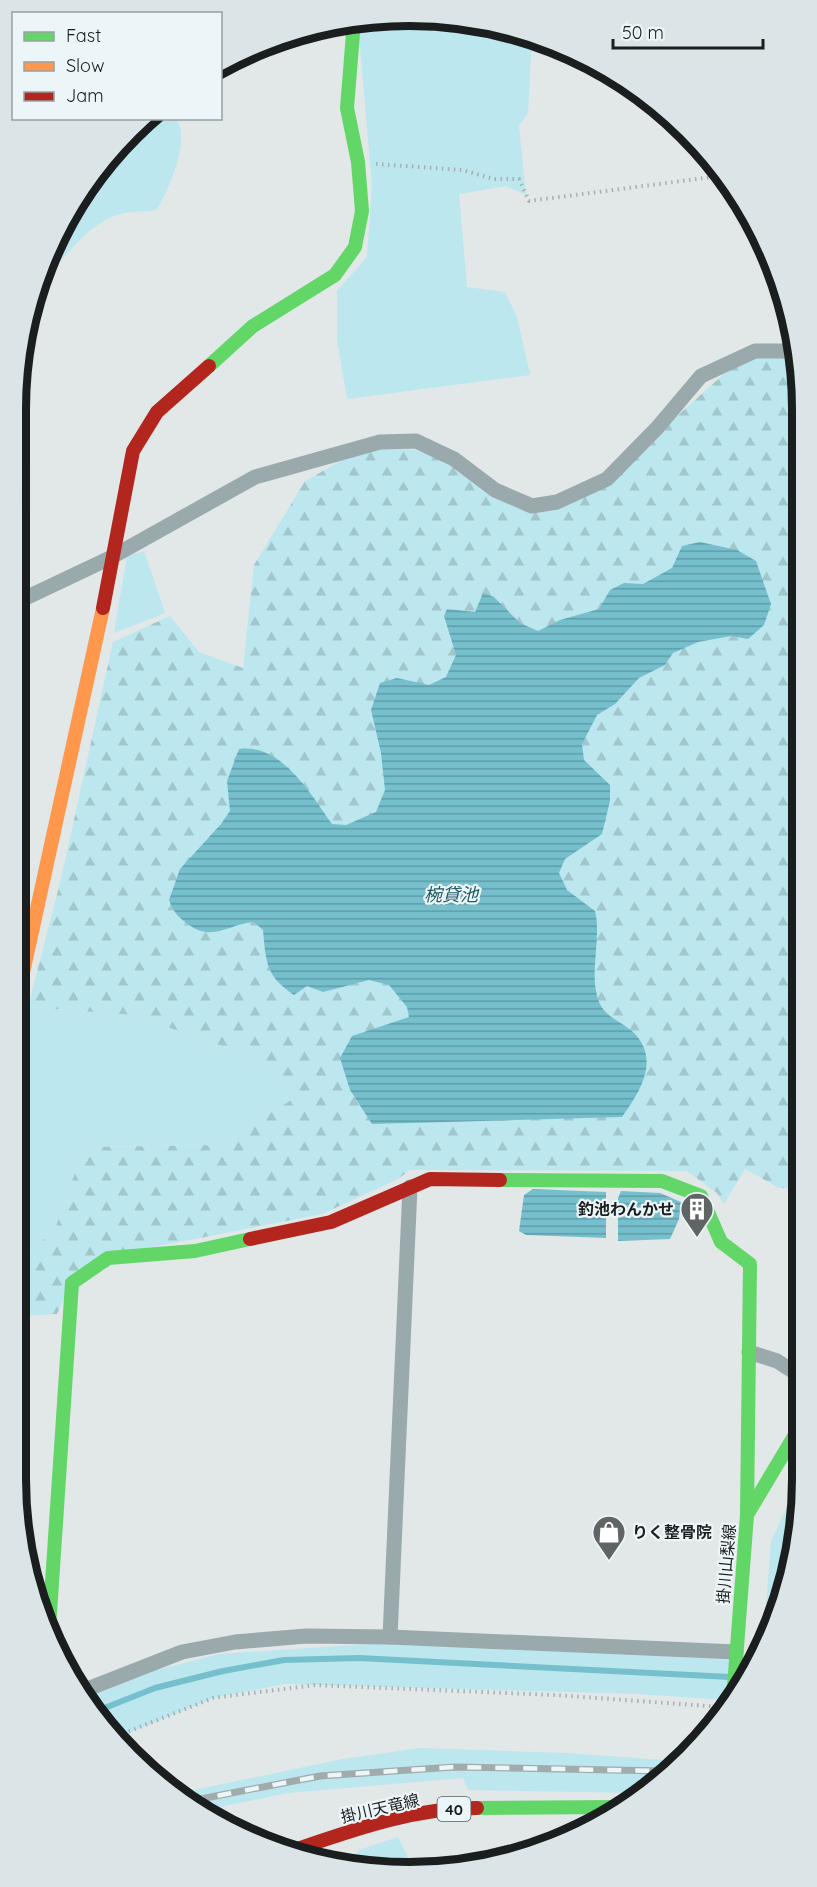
<svg xmlns="http://www.w3.org/2000/svg" width="817" height="1887" viewBox="0 0 817 1887" font-family="Quicksand,'Noto Sans JP',sans-serif">
	<style>
		.grass { fill: #bce7ef }
		.forest { fill: url(#forest-firs) }
		.water { fill: url(#water-rules) }
		.lines { fill: none; stroke-linecap: round; stroke-linejoin: round }
		.stream { stroke: #75c0cc; stroke-width: 6 }
		.path { stroke: #a6afb1; stroke-width: 4; stroke-dasharray: 1.5 4.5; stroke-linecap: butt }
		.street { stroke: #99a9ac; stroke-width: 15 }
		.fast { stroke: #63d668; stroke-width: 14 }
		.slow { stroke: #ff974d; stroke-width: 14 }
		.jam { stroke: #b3261e; stroke-width: 14 }
		.rail-casing { stroke: #a1abac; stroke-width: 7 }
		.rail { stroke: #ecf6f8; stroke-width: 4.5; stroke-dasharray: 14; stroke-linecap: butt }
		.labels { text-anchor: middle; dominant-baseline: central; stroke-width: 4.5; stroke-linejoin: round; paint-order: stroke }
		.shield { fill: #ecf6f8; stroke: #5a5f60; stroke-width: 1.5 }
		.shield-label { font-size: 15px; font-weight: bold; fill: #1b1e1f }
		.poi-label { font-size: 16px; font-weight: bold; fill: #1b1e1f; stroke: #ecf6f8; text-anchor: end }
		.street-label { font-size: 16px; fill: #1b1e1f; stroke: #ecf6f8 }
		.water-label { font-size: 18px; font-style: italic; fill: #1d5761; stroke: #ecf6f8 }
		.rim { fill: none; stroke: #1b1e1f; stroke-width: 8 }
	</style>
	<defs>
		<pattern id="forest-firs" width="22" height="20" patternUnits="userSpaceOnUse" patternTransform="scale(1.5)"><rect width="22" height="20" fill="#bce7ef"/><path d="M5 1l3.5 6h-7zM16 11l3.5 6h-7z" fill="#a1c6cc"/></pattern>
		<pattern id="water-rules" width="6" height="5" patternUnits="userSpaceOnUse" patternTransform="scale(1.5)"><rect width="6" height="5" fill="#75c0cc"/><path d="M0 2.5h6" fill="none" stroke="#5f9ba5"/></pattern>
	</defs>
	<rect width="100%" height="100%" fill="#e2e7e8"/>
	<g class="grass">
		<path d="M383,16V24L532,35L528,113L519,126L526,195L506,186L459,194L467,287L505,292L517,317L530,375L347,399L337,339V291L367,257L372,185L359,36L362,19Z"/>
		<path d="M145,119H176C191,138 169,191 156,210C143,212 126,211 114,216C80,230 64,263 36,284C56,220 97,164 145,119Z"/>
		<path d="M144,551L165,613L114,633L127,556Z"/>
		<path d="M28,1007L133,1015L242,1053L297,1097L220,1145L84,1147L54,1232L15,1261V1026Z"/>
		<path d="M802,1475L781,1605L764,1634L771,1541Z"/>
		<path d="M386,1643L719,1659L749,1661L727,1700L637,1694L285,1684L213,1698L114,1739L89,1697L153,1671L219,1654Z"/>
		<path d="M420,1748L567,1753L676,1761L637,1793L468,1790L463,1778L287,1793L201,1811L179,1793L343,1759Z"/>
		<path d="M398,1837L413,1867L356,1865L359,1850Z"/>
	</g>
	<path class="forest" d="M745,355L799,357L801,1189L779,1188L745,1169L724,1204L717,1193L687,1171L410,1170L398,1179L322,1214L153,1247L72,1283L57,1314L15,1316V1261L54,1232L84,1147L220,1145L296,1097L242,1053L133,1015L28,1007L61,879L113,642L170,616L199,652L243,668L254,565L305,481L369,445L422,451L532,505L607,479Z"/>
	<g class="water">
		<path d="M700,542L737,550L756,561L771,604L764,625L748,639L731,636L698,642L673,653L665,665L639,678L615,704L597,715L582,744L584,760L610,785V801L602,834L565,859L559,873L567,890L595,911C602,940 588,973 599,1002C605,1017 622,1022 633,1032C661,1059 640,1092 622,1117L372,1124L350,1090L340,1058L352,1036L409,1017L407,1007L389,985L369,980L323,992L307,986L294,995C266,976 266,963 263,930L254,922C228,924 214,942 189,925C178,917 174,913 169,900L180,869L221,824L230,811L227,781L239,749C281,743 310,793 332,824L346,825L376,812L385,790L381,753L371,710L380,683L397,678L429,685L446,677L456,655L444,616L447,609L475,612L483,593L494,597L520,623L538,631L560,620L599,609L610,590L624,583L643,584L672,568L682,546Z"/>
		<path d="M533,1189L606,1192V1238L526,1235L519,1231L524,1195Z"/>
		<path d="M621,1191L660,1193L681,1202L679,1219L670,1239L618,1241V1198Z"/>
	</g>
	<g class="lines">
		<path class="stream" d="M97,1711L155,1688L223,1671L284,1660L359,1658L730,1677"/>
		<g class="path">
			<path d="M376,164L462,170L494,179H519L529,201L712,177"/>
			<path d="M112,1738L213,1698L315,1685L555,1695L722,1707"/>
		</g>
		<g class="street">
			<path d="M15,603L110,558L255,477L380,442L416,441L454,459L495,490L532,506L557,502L607,479L657,428L701,376L755,351H797"/>
			<path d="M749,1352L777,1361L802,1377"/>
			<path d="M390,1637L410,1187"/>
			<path d="M85,1690L182,1652L235,1642L306,1636L390,1637L736,1652"/>
		</g>
		<g class="fast">
			<path d="M209,366L253,326L335,275L355,247L362,211L358,162L347,108L354,21"/>
			<path d="M500,1180L662,1181L701,1196L721,1242L750,1264L747,1515"/>
			<path d="M49,1628L72,1283L108,1258L195,1251L250,1239"/>
			<path d="M734,1687L747,1515L802,1423"/>
			<path d="M477,1808L620,1807"/>
		</g>
		<path class="slow" d="M15,1009L103,608"/>
		<g class="jam">
			<path d="M103,608L133,451L157,412L209,366"/>
			<path d="M250,1239L331,1222L430,1179L500,1180"/>
			<path d="M294,1850C353,1830 413,1808 477,1808"/>
		</g>
		<defs>
			<path id="rail" d="M190,1801L320,1776L454,1767L664,1771"/>
		</defs>
		<use href="#rail" class="rail-casing"/>
		<use href="#rail" class="rail"/>
	</g>
	<defs>
		<symbol id="building-pin" viewBox="-11 -11 22 30"><path d="M0 17L-7.5 6A9.5 9.5 0 1 1 7.5 6Z" fill="#616465" stroke="#ecf6f8"/><path d="M-4-6H4V6H1V3H-1V6H-4ZM-2.5-4.3h1.7v1.8h-1.7ZM.8-4.3h1.7v1.8H.8ZM-2.5-1h1.7V.8h-1.7ZM.8-1h1.7V.8H.8Z" fill="#fff"/></symbol>
		<symbol id="shop-pin" viewBox="-11 -11 22 30"><path d="M0 17L-7.5 6A9.5 9.5 0 1 1 7.5 6Z" fill="#616465" stroke="#ecf6f8"/><path d="M-5-2.5h2.3a2.7 3.5 0 0 1 5.4 0H5L5.5 6h-11ZM-1.5-2.5h3a1.5 2.3 0 0 0-3 0Z" fill="#fff"/></symbol>
	</defs>
	<g fill-rule="evenodd">
		<use href="#building-pin" x="678" y="1190" width="38" height="52"/>
		<use href="#shop-pin" x="590" y="1513" width="38" height="52"/>
	</g>
	<g class="labels">
		<rect class="shield" x="437.5" y="1797" width="33" height="24" rx="4.5"/>
		<g class="shield-label">
			<text x="454" y="1809">40</text>
		</g>
		<g class="poi-label">
			<text x="674" y="1209">釣池わんかせ</text>
			<text x="632" y="1532" text-anchor="start">りく整骨院</text>
		</g>
		<g class="street-label">
			<text transform="translate(726 1564) rotate(-85)">掛川山梨線</text>
			<text transform="translate(380 1808) rotate(-13)">掛川天竜線</text>
		</g>
		<g class="water-label">
			<text x="451" y="894">椀貸池</text>
		</g>
	</g>
	<path d="M0 0H817V1887H0ZM409 26H409A383 383 0 0 1 792 409V1479A383 383 0 0 1 409 1862H409A383 383 0 0 1 26 1479V409A383 383 0 0 1 409 26Z" fill="#dbe5e7" fill-rule="evenodd"/>
	<path class="rim" d="M409 26H409A383 383 0 0 1 792 409V1479A383 383 0 0 1 409 1862H409A383 383 0 0 1 26 1479V409A383 383 0 0 1 409 26Z"/>
	<rect x="12" y="12" width="210" height="108" fill="#ecf6f8" stroke="#98a0a1" stroke-width="1.5"/>
	<rect x="24" y="32" width="30" height="9" fill="#63d668" stroke="#98a0a1" stroke-width="1.5"/>
	<text x="66" y="42" font-size="18" fill="#1b1e1f">Fast</text>
	<rect x="24" y="62" width="30" height="9" fill="#ff974d" stroke="#98a0a1" stroke-width="1.5"/>
	<text x="66" y="72" font-size="18" fill="#1b1e1f">Slow</text>
	<rect x="24" y="92" width="30" height="9" fill="#b3261e" stroke="#98a0a1" stroke-width="1.5"/>
	<text x="66" y="102" font-size="18" fill="#1b1e1f">Jam</text>
	<path d="M613 39v9h150v-9" fill="none" stroke="#1b1e1f" stroke-width="3"/>
	<text x="622" y="39" font-size="18" fill="#1b1e1f" stroke="#ecf6f8" stroke-width="4.5" paint-order="stroke">50 m</text>
</svg>
